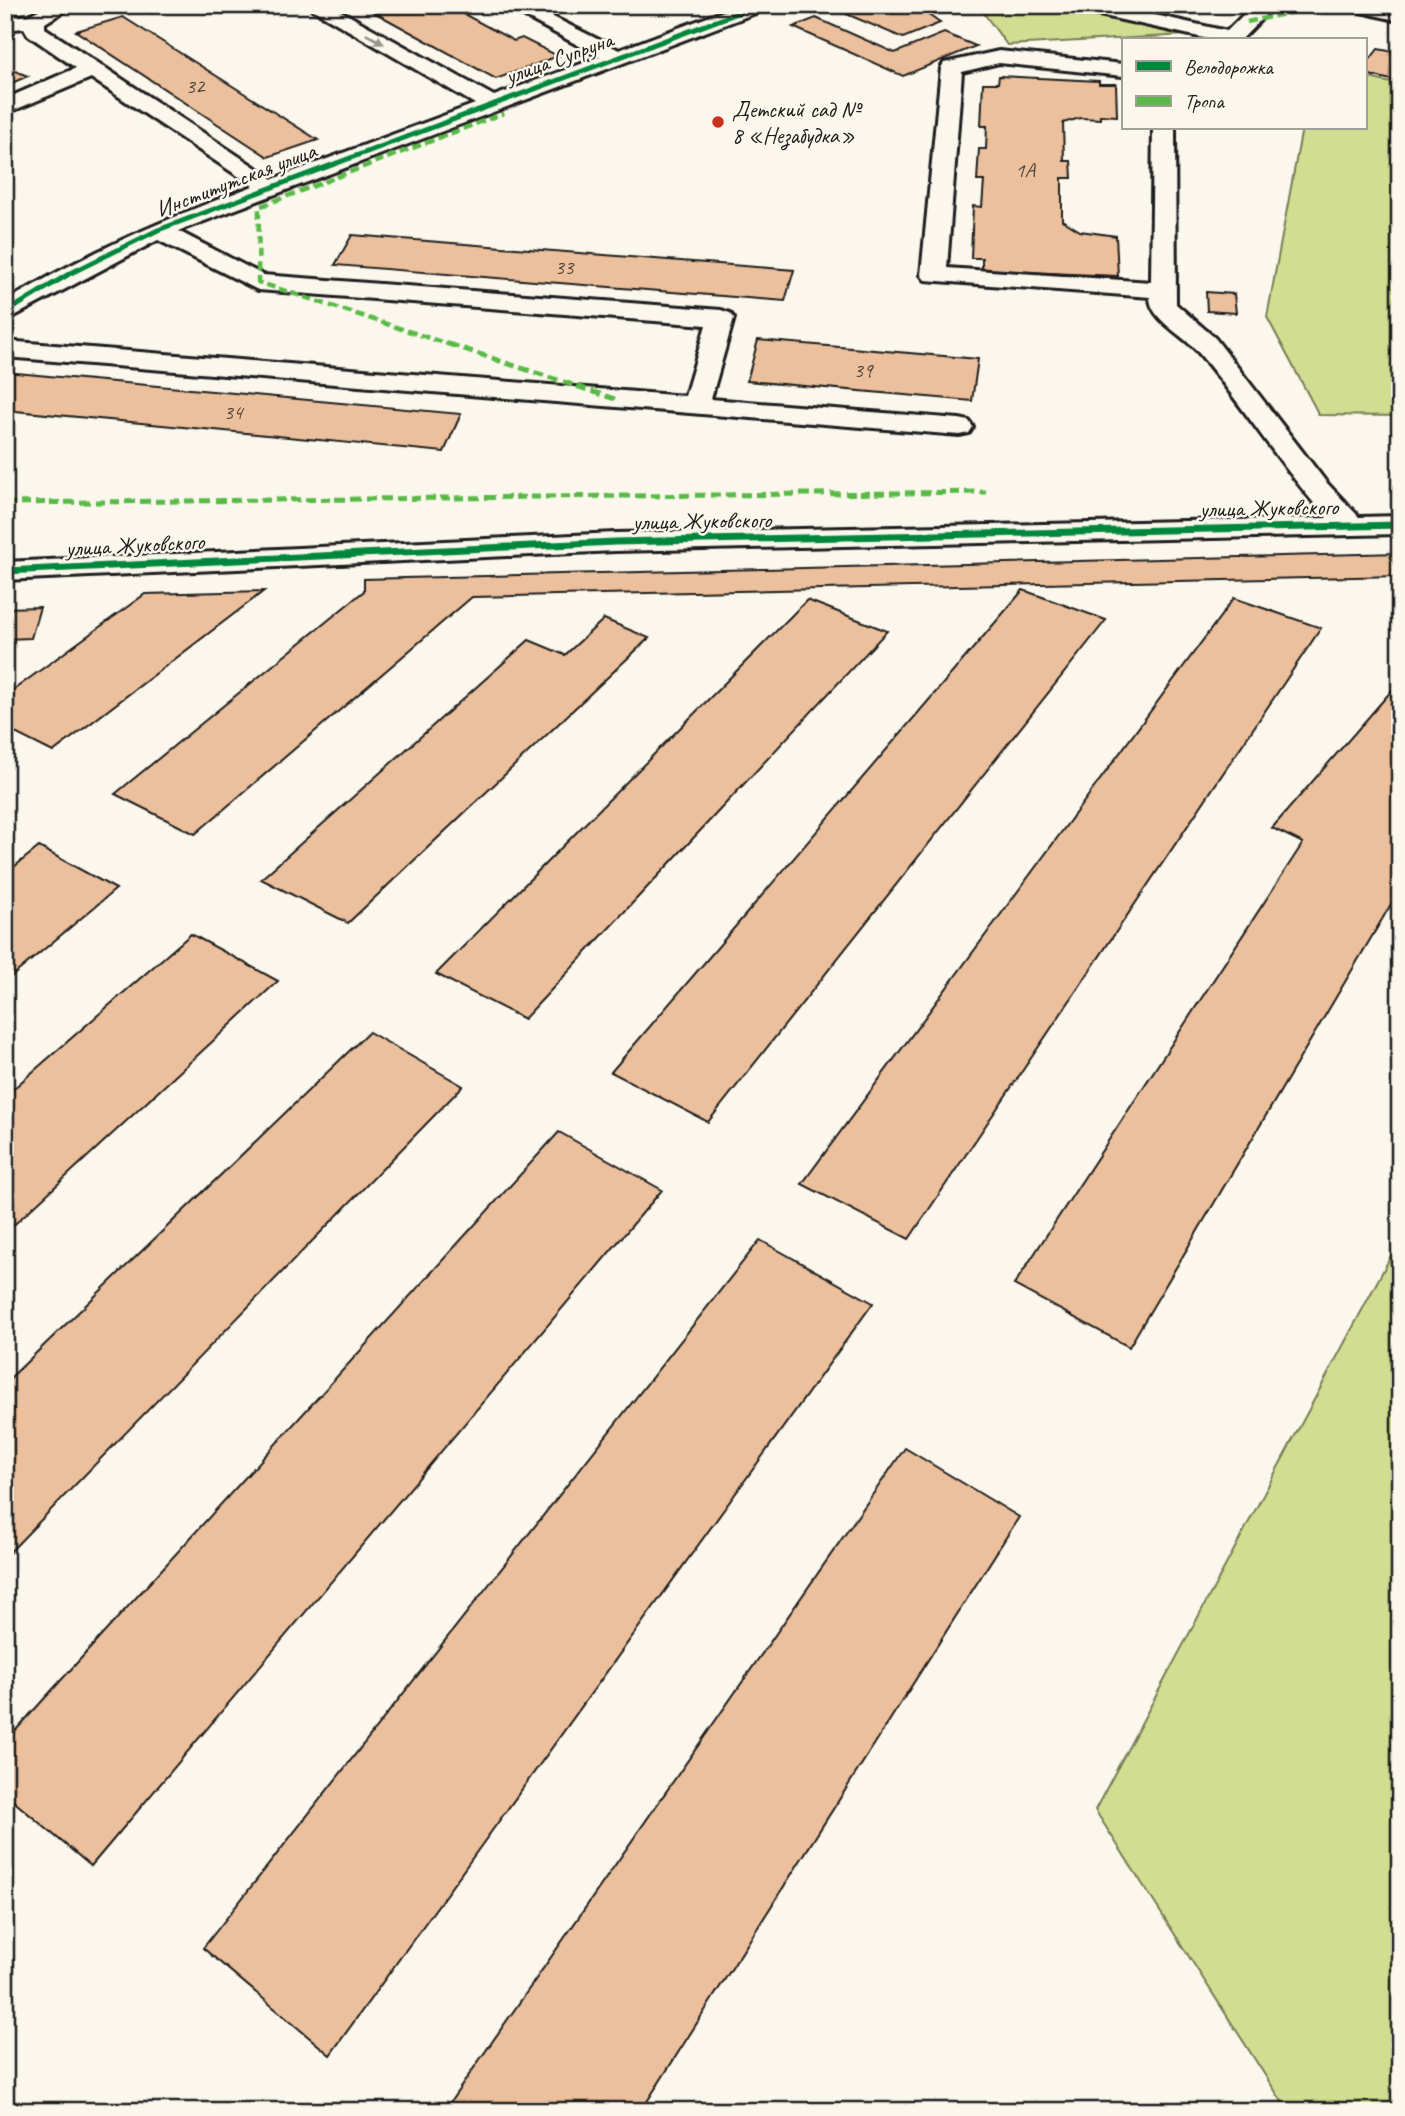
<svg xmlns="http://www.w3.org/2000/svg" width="1405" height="2116" viewBox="0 0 1405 2116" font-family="Caveat,sans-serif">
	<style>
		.green { fill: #d1de91; stroke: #767d56; stroke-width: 2 }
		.building { fill: #ecc09c; stroke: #1c1c1c; stroke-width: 2 }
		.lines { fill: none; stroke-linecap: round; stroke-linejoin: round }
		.minor-casing { stroke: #1c1c1c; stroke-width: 6 }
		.minor { fill: #fbf7ec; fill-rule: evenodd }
		.quiet-far1 { stroke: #58b947; stroke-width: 4.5; stroke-dasharray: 9 4.5; stroke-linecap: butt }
		.quiet { stroke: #58b947; stroke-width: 5; stroke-dasharray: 10 5; stroke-linecap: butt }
		.cycleway-far1-casing { stroke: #fbf7ec; stroke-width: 8 }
		.cycleway-casing { stroke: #fbf7ec; stroke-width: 10 }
		.cycleway-far1 { stroke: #00873e; stroke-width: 5 }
		.cycleway { stroke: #00873e; stroke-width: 7 }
		.oneway { fill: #97948e }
		.poi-dot { fill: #c8321e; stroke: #fbf7ec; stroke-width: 2.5 }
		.labels { text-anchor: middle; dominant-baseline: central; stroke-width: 5; stroke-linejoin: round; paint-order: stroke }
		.far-number-label { font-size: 21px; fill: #50453c }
		.far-street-label { font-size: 23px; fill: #1c1c1c; stroke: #fbf7ec }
		.far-poi-label { font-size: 23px; fill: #1c1c1c; stroke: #fbf7ec; text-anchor: start }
	</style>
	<rect width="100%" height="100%" fill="#fbf7ec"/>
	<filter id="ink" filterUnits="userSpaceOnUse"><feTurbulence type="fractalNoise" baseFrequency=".0143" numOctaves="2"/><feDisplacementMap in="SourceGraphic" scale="14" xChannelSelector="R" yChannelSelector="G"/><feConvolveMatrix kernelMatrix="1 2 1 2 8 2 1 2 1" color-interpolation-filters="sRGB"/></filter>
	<g filter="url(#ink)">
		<g class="green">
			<path d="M978,5L1055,6L1186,35L1007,45Z"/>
			<path d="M1365,77L1400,85V416L1319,415L1267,317L1302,128H1365Z"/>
			<path d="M1400,1239V2111H1288L1095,1810Z"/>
		</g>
		<g class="building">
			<path d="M361,5H447L514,41L522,38L558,56L496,79Z"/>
			<path d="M849,5H914L940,23L903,38L837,10Z"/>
			<path d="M123,17L318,140L268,157L76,31Z"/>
			<path d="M816,18L895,53L944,33L976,46L903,76L793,27Z"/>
			<path d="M1378,49L1400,53V82L1365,74V66Z"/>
			<path d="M5,67L28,76L5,86Z"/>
			<path d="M999,76L1099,81V84H1116L1117,116L1100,115V119L1080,118L1063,123L1064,161H1071L1072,178H1062V220L1080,231L1116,236L1118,276L982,270V258H971L973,206L982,207L984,181H977L979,149H986L987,126H981L983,83H998Z"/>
			<path d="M352,235L794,270L785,301L335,265Z"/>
			<path d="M1206,292L1234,294L1236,313L1207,311Z"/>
			<path d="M758,340L978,359L972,401L747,381Z"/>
			<path d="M5,372L461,414L444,452L5,410Z"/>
			<path d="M1400,553V576L472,597L195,834L115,794L364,591V579Z"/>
			<path d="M1023,590L1106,620L708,1122L611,1072Z"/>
			<path d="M264,591L53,752L5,728V696L145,594Z"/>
			<path d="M1234,598L1321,628L909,1239L802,1184Z"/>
			<path d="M807,600L887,631L524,1019L436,974Z"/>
			<path d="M40,607L31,638L5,639V608Z"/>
			<path d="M604,619L649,638L348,923L261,879L529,640L565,655Z"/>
			<path d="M1400,681V832L1397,836L1400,837V889L1129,1347L1014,1285L1303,843L1272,828Z"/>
			<path d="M39,847L116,889L5,982V874Z"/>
			<path d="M191,934L278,981L5,1233V1096Z"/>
			<path d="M369,1032L463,1086L5,1557V1383Z"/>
			<path d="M559,1132L662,1190L91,1866L5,1794V1742Z"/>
			<path d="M760,1240L873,1303L330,2055L203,1948Z"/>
			<path d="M905,1448L1019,1517L641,2111H444Z"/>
		</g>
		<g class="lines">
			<defs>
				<g id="minor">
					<path d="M48,5H74L45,23V28L273,179L475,104L305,5H330L494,96L600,57L503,5H529L619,50L740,5H769L766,9L178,231L263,275L721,310L730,313L734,318L711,399L959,419L969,421L973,427L969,433L959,435L5,357V341L685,396L706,325L258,290L158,240L5,321V302C88,252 163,220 253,186L91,78L5,114V99L76,68L28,35L24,28L5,30V18L29,15Z"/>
					<path d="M1071,5H1110L1227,31L1253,5H1275L1241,40H1213L1081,11Z"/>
					<path d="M1345,5H1384L1400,9V21L1348,9Z"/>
					<path d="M999,51L1123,64V76L999,63L962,72L947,268L1151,282L1153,128H1175L1176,304L1215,338L1326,482L1359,517L1400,516V534L615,551L5,580V562L615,533L1327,518C1280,466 1243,405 1198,352C1184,335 1150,320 1150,297L925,280L921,275L941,68L944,63Z"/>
				</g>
			</defs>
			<use href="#minor" class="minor-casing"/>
			<use href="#minor" class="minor"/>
			<g class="quiet-far1">
				<path d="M813,5L822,9"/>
				<path d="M1247,22L1327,5"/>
				<path d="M454,346L258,282L259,207L504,113"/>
			</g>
			<g class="quiet">
				<path d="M449,344L615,399"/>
				<path d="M5,503L986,492"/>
			</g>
			<defs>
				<path id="cycleway-far1" d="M5,313L69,274L158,230L759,5"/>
				<path id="cycleway" d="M5,571L615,542L1400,525"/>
			</defs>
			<use href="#cycleway-far1" class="cycleway-far1-casing"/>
			<use href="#cycleway" class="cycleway-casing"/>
			<use href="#cycleway-far1" class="cycleway-far1"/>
			<use href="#cycleway" class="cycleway"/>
		</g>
		<defs><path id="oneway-solid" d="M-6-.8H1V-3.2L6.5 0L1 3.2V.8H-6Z" transform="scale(1.75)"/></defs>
		<use class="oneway" href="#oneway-solid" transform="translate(375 39) rotate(29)"/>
	</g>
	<circle class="poi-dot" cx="718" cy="122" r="7"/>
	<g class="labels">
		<g class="far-number-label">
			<text x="195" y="86">32</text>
			<text x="1025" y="170">1А</text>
			<text x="564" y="267">33</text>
			<text x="863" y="370">39</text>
			<text x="233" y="412">34</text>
		</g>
		<g class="far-street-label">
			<text transform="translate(559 58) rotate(-20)">улица Супруна</text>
			<text transform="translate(236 180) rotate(-21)">Институтская улица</text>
			<text transform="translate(1269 508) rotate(-1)">улица Жуковского</text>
			<text transform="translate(702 521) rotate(-1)">улица Жуковского</text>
			<text transform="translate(135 545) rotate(-3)">улица Жуковского</text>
		</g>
		<g class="far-poi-label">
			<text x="732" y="109">Детский сад №<tspan x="732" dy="26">8 «Незабудка»</tspan></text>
		</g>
	</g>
	<rect width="1405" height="2116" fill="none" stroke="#fbf7ec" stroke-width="28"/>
	<rect x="14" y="14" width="1377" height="2088" fill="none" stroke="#1c1c1c" stroke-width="2.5" filter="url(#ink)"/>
	<rect x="1122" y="38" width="245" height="91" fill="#fbf7ec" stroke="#a29f99" stroke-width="2"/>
	<rect x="1136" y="61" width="35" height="10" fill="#00873e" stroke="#a29f99" stroke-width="2"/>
	<text x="1184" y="74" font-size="21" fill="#1c1c1c">Велодорожка</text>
	<rect x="1136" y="96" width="35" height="10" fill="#58b947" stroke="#a29f99" stroke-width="2"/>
	<text x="1184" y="108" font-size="21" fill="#1c1c1c">Тропа</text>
</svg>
